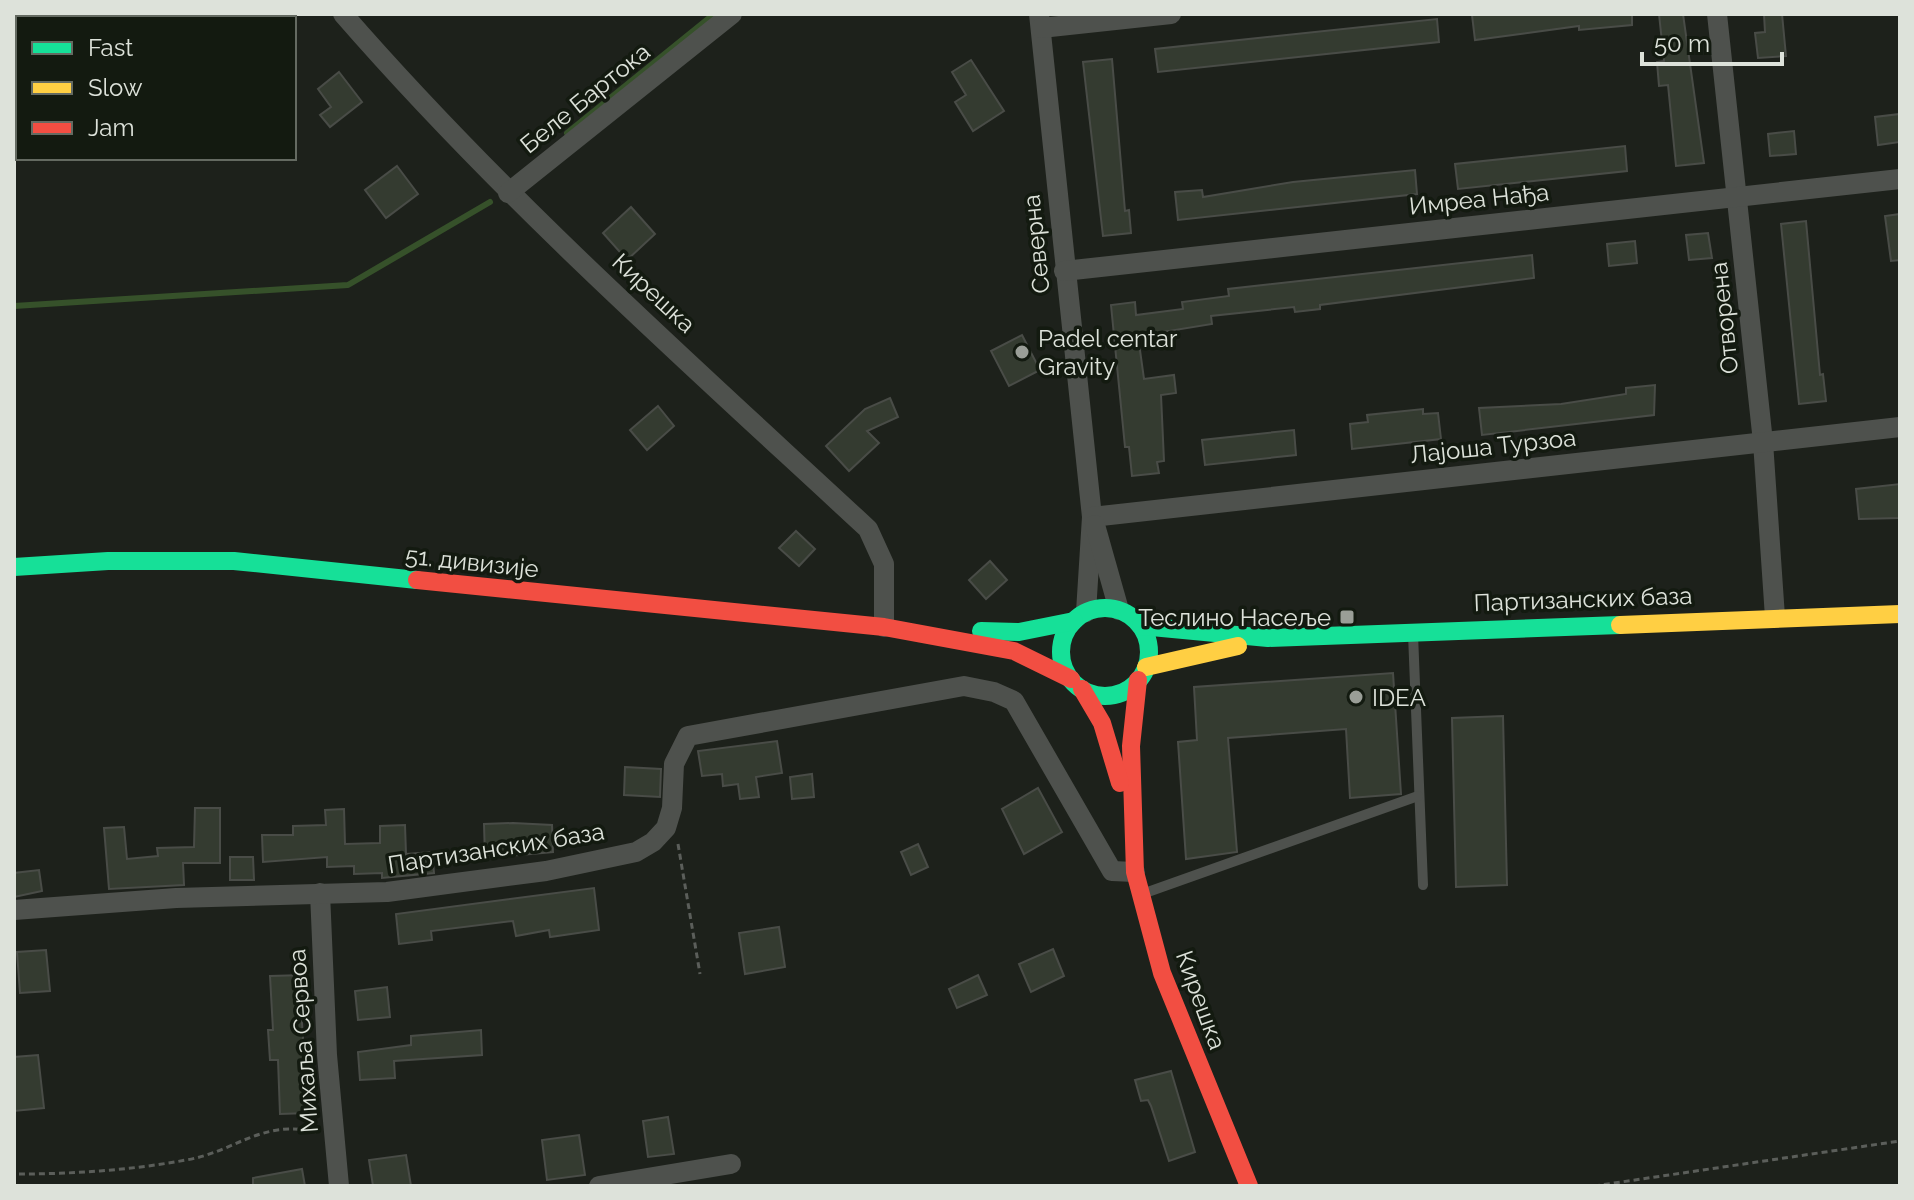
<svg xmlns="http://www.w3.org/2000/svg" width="1914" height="1200" viewBox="0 0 1914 1200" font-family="Raleway,sans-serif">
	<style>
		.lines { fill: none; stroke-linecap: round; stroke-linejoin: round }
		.stream { stroke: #36512a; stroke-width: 6 }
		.building { fill: #343b30; stroke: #494c47; stroke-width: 2 }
		.path { stroke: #5b5e5a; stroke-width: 3; stroke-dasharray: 6 4; stroke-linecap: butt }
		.lane { stroke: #4e514d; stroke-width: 10 }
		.street { stroke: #4e514d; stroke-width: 20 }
		.fast { stroke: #16e098; stroke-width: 18 }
		.slow { stroke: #ffcf43; stroke-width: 18 }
		.jam { stroke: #f24e42; stroke-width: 18 }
		.poi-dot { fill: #9a9e97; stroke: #131a10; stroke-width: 3 }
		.labels { text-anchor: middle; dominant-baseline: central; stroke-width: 7; stroke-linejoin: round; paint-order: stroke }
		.street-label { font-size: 24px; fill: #dde2da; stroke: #131a10 }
		.poi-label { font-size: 24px; fill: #dde2da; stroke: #131a10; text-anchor: start }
	</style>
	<rect width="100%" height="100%" fill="#1d211b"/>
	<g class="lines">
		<g class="stream">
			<path d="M567,133L714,14"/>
			<path d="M14,306L348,285L490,202"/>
		</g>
	</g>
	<g class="building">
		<path d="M1632,14V25L1579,30V26L1475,40L1472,15Z"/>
		<path d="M1659,14H1683L1704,163L1676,166L1668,85L1659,86L1657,62L1664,61Z"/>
		<path d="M1764,14H1782L1786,56L1758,58L1755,33L1765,32Z"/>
		<path d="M1437,19L1439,42L1158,72L1155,49Z"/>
		<path d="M1112,59L1125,211L1129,210L1131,233L1103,236L1083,62Z"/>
		<path d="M971,60L1004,111L973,131L955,102L966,95L952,72Z"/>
		<path d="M339,72L362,102L330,127L320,115L331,107L318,89Z"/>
		<path d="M1900,114V142L1878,145L1875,117Z"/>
		<path d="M1794,131L1796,154L1770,156L1768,134Z"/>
		<path d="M1625,146L1627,171L1458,189L1455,164Z"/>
		<path d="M397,166L418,194L386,218L365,190Z"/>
		<path d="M1415,170L1417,194L1178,220L1175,192L1202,190L1203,197L1293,182Z"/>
		<path d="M631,207L655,234L627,260L603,233Z"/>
		<path d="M1900,214V260L1891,261L1885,216Z"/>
		<path d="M1806,221L1820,375L1823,374L1826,401L1799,404L1781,224Z"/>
		<path d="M1708,233L1712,258L1689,260L1686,235Z"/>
		<path d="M1635,241L1637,263L1609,266L1607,244Z"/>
		<path d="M1532,255L1534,278L1320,305V309L1295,312L1294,307L1211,316L1212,324L1138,336L1144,379L1174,375L1176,393L1161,395L1164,461L1157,462L1159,473L1132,476L1129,447H1125L1111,305L1135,302L1136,315L1183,309L1182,302L1229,296L1228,289Z"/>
		<path d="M1022,335L1040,370L1009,386L991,351Z"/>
		<path d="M1655,385L1654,415L1482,435L1479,408L1561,404L1626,394V388Z"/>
		<path d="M890,398L898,417L867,431L879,443L849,471L826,446L865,409Z"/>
		<path d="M658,406L674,426L647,450L630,430Z"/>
		<path d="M1423,409V414L1438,413L1441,439L1352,449L1350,424L1368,422L1367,415Z"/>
		<path d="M1294,430L1296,455L1205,465L1202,440Z"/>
		<path d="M1900,484V518L1859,519L1856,489Z"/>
		<path d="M796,531L815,549L799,566L779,548Z"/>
		<path d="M990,561L1007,580L986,599L969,580Z"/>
		<path d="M1393,673L1401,794L1350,798L1346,729L1228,738L1237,852L1186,859L1178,742L1197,740L1194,687Z"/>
		<path d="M1503,716L1507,885L1456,887L1452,718Z"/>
		<path d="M777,741L782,773L756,777L759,797L740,799L738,784L723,786L722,774L702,776L698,751Z"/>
		<path d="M625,767L661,769L660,797L624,795Z"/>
		<path d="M812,774L814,797L792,799L790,777Z"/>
		<path d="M1038,788L1062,832L1024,854L1002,809Z"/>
		<path d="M195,808H220V863H183L184,885L109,889L104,828L124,827L127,859L158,856L157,848L194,847Z"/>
		<path d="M344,809L345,844L380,843V826L405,825L406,854L432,852L434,873L382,878V873L354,874V866L327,867V857L263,862L262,835H293V826L326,825L325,810Z"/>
		<path d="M513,823L552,825L553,852L485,858L484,824Z"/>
		<path d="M918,844L928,867L911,875L901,852Z"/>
		<path d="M230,857H253L254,880H230Z"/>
		<path d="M39,870L42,891L14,897V873Z"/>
		<path d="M594,888L599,930L550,937L549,930L516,936L513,921L431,931L432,940L399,944L396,914Z"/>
		<path d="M779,927L785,967L745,974L739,933Z"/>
		<path d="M1053,949L1064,976L1031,992L1019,964Z"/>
		<path d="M46,950L50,991L20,993L17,952Z"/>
		<path d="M304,975L306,1007L301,1008L308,1113L280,1114L278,1060H270L268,1030H273L270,976Z"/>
		<path d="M978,975L987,995L957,1008L949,989Z"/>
		<path d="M387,987L390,1017L358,1020L355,991Z"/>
		<path d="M481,1030L482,1055L394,1061L395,1078L360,1080L358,1052L411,1045V1036Z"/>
		<path d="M38,1055L44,1108L14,1111V1057Z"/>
		<path d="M1171,1071L1195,1152L1169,1161L1151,1106L1148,1100L1141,1101L1135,1080Z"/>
		<path d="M668,1117L674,1154L648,1157L643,1121Z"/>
		<path d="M579,1135L585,1175L547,1180L542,1140Z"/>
		<path d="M406,1155L411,1186H373L369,1160Z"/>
		<path d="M302,1169L305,1186H253V1178Z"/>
	</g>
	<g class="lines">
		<g class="path">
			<path d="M678,844L700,974"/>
			<path d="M19,1174C74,1174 132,1170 186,1160C235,1152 261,1119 316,1132"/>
			<path d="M1594,1186L1900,1141"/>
		</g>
		<g class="lane">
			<path d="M1413,634L1423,885"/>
			<path d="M1145,893L1418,796"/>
		</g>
		<g class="street">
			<path d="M343,14C504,199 688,362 868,529L884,564V627"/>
			<path d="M1039,14L1092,517L1086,612"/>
			<path d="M1717,14L1763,442L1775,617"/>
			<path d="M1041,28L1171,14"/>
			<path d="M508,193L732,14"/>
			<path d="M1064,271L1900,179"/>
			<path d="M1092,517L1900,427"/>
			<path d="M1095,525L1119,610"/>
			<path d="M320,893L327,1055L339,1186"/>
			<path d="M14,910L176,898L387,892L546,871L636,852L653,842L666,828L672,808L674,764L688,736L964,686L994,692L1014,701L1112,871L1135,872"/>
			<path d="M599,1186L731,1164"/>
		</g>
		<g class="fast">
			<path d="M14,567L108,561H234L417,580"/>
			<circle cx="1105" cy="652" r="44"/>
			<path d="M1141,626L1268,638L1620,625"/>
			<path d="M981,631L1019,632L1074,621"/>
		</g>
		<g class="slow">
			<path d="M1620,625L1900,614"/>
			<path d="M1146,667L1238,646"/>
		</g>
		<g class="jam">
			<path d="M417,580L884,627L1014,651L1071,679"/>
			<path d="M1138,680L1131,746L1135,872L1162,973L1249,1186"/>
			<path d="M1082,689L1102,723L1120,783"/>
		</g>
	</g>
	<g class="poi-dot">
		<circle cx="1022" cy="352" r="8"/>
		<rect x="1339" y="609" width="16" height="16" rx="4"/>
		<circle cx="1356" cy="697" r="8"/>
	</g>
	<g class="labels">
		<g class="street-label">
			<text transform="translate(585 98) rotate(-39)">Беле Бартока</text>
			<text transform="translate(1479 199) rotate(-6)">Имреа Нађа</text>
			<text transform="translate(1036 244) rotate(-96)">Северна</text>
			<text transform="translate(654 293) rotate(43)">Кирешка</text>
			<text transform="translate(1724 318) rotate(-96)">Отворена</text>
			<text transform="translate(1493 446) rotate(-6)">Лајоша Турзоа</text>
			<text transform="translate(472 562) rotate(6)">51. дивизије</text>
			<text transform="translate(1583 599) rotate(-2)">Партизанских база</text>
			<text transform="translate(496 848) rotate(-9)">Партизанских база</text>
			<text transform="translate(1201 1000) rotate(70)">Кирешка</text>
			<text transform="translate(303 1041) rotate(-94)">Михаља Сервоа</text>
		</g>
		<g class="poi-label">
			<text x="1038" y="338">Padel centar<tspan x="1038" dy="28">Gravity</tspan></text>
			<text x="1331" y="617" text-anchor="end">Теслино Насеље</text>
			<text x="1372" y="697">IDEA</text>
		</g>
	</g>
	<rect width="1914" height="1200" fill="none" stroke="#dde2da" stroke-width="32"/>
	<rect x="16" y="16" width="280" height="144" fill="#131a10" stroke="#646a61" stroke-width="2"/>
	<rect x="32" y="42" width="40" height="12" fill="#16e098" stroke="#646a61" stroke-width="2"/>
	<text x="88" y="56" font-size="24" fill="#dde2da">Fast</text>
	<rect x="32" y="82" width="40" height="12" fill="#ffcf43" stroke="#646a61" stroke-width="2"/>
	<text x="88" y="96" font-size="24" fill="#dde2da">Slow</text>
	<rect x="32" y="122" width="40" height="12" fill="#f24e42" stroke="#646a61" stroke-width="2"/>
	<text x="88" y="136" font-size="24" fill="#dde2da">Jam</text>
	<path d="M1642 52v12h140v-12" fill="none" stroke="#dde2da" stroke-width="4"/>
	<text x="1654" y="52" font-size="24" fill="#dde2da" stroke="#131a10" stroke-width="6" paint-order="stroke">50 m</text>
</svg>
